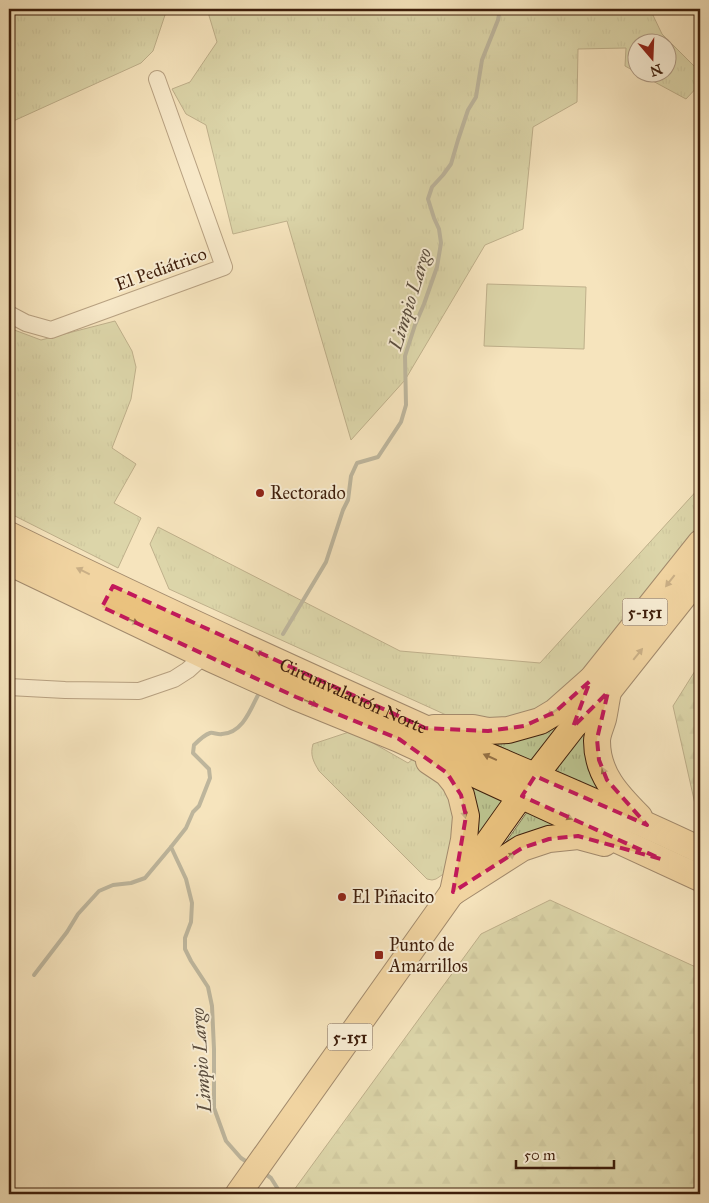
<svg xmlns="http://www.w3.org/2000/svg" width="709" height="1203" viewBox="0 0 709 1203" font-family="'IM FELL Great Primer',serif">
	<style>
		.grass { fill: url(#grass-tufts); stroke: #7d714e }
		.forest { fill: url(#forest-firs); stroke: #7d714e }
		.pitch { fill: #bcc490; stroke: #7d714e }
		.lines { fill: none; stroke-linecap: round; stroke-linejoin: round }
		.stream { stroke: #787d73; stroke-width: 4 }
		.minor-casing { stroke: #6c5038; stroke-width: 18 }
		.primary-casing { stroke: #3e1e0b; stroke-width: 27 }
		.trunk-casing { stroke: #3e1e0b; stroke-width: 28 }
		.minor { stroke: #f8edd4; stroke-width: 16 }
		.primary { stroke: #eac27e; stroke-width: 25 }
		.trunk { stroke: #eac27e; stroke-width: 26 }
		.oneway { fill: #947044 }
		.marked { fill: none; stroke: #c2185b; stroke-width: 4; stroke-dasharray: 10 6; stroke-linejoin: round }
		.poi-dot { fill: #8f2418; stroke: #f8edd4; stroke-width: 2 }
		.labels { text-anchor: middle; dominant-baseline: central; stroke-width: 4; stroke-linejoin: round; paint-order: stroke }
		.shield { fill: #f8edd4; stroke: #765c47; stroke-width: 1 }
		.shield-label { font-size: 16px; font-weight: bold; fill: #3e1e0b }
		.street-label { font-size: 18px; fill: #3e1e0b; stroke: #f8edd4 }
		.poi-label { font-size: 18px; fill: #3e1e0b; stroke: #f8edd4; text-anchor: start }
		.water-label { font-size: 19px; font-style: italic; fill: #5b4e3f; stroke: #f8edd4 }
	</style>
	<defs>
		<pattern id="grass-tufts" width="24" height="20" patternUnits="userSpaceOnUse" patternTransform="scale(1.25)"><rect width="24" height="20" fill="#bcc490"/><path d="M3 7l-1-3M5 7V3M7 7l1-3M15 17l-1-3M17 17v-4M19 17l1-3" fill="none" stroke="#a3a87b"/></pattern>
		<pattern id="forest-firs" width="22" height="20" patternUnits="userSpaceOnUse" patternTransform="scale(1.25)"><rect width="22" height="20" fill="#bcc490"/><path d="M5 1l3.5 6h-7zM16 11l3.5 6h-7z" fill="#a3a87b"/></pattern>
	</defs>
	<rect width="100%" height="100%" fill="#f5e4bd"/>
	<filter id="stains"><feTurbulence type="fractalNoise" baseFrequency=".004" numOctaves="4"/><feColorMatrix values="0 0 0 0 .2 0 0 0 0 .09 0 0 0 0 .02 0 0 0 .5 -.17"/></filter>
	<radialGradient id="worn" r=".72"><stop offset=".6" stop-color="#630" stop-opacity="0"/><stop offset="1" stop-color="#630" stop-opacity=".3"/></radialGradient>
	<g class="grass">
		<path d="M9,9H167L153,51L141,63L9,123Z"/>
		<path d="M207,9H650L662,34L700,72V84L686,99L638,73L666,72V42H636V72L625,66L626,48L578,49L577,102L533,127L523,229L485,245L405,380L351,440L287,221L233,234L206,125L186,114L172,89L190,82L217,42Z"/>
		<path d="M115,321L132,351L136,367L131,399L112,448L136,464L114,503L141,518L118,568L9,513V328L41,340Z"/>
		<path d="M700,487V533L560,697L530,714L501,724L455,719L169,589L150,544L158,527L400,651L540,663Z"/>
		<path d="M596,715L615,802L553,774Z"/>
		<path d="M563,717L551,738L531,761L475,735Z"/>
		<path d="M352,731L408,763L414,758L439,777L461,815L445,873L436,879L432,880L427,879L319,771C313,761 310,755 313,744Z"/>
		<path d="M458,771L508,796L470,850Z"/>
		<path d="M532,805L592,833L499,852Z"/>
	</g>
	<g class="forest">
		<path d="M700,663V806L695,804L673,706Z"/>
		<path d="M550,900L700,969V1194H291L481,934Z"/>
	</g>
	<path class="pitch" d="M487,284L586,287L584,349L484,346Z"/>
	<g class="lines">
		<g class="stream">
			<path d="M283,634L326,562L343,510L348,500L351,476L357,463L378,457L401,422L406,405L405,356L415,325L424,304L437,267L441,243L439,229L434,218L428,199L432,187L443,175L451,164L458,140L468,110L476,97L482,60L498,20L500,9"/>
			<path d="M34,975L67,932L78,914L99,891L113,885L131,883L145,878L171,847"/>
			<path d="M250,1164L241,1158L226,1141L214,1108V1049L212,1006L208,987L191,961L185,949V938L191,922L192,903L186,879L171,847L186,828L193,812L199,806L210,778L209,769L193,753L194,745C198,741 204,735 210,733C213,732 218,735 222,734C242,733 250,711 258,695"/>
			<path d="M264,1173L271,1178L281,1194"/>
		</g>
		<defs>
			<g id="minor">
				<path d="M9,314L26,323L51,330L224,267L157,79"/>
				<path d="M9,687L65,690L139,691L174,679L188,670L210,650"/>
			</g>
			<g id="primary">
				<path d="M583,701L590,681L700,543"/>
				<path d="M238,1194L535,776L573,727L608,692L700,576"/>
			</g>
			<g id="trunk">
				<path id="s1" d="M9,535C146,602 285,666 424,728C516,769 610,807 700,850"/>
				<path d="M9,562L212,659L296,697L399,739L700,878"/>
				<path d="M608,692C606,701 605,710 603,719C601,726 597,734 597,741C597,774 617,795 639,817"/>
				<path d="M434,728H473L488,731L508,730L540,721L555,712L590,681"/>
				<path d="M429,761L447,773L455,783L461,795L466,816L464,840L453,892"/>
				<path d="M453,892L522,848L549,839L578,836L604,843"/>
			</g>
		</defs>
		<use href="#minor" class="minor-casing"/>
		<use href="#primary" class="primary-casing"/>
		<use href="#trunk" class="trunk-casing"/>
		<use href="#minor" class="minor"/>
		<use href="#primary" class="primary"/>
		<use href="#trunk" class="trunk"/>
	</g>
	<defs><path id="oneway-solid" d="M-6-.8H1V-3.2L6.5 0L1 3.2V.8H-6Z" transform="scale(1.25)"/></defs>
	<g class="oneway">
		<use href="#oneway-solid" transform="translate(83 571) rotate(-154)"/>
		<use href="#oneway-solid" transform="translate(670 581) rotate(128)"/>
		<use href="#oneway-solid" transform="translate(132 621) rotate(25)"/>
		<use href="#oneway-solid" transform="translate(262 654) rotate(-155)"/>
		<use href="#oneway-solid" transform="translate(638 654) rotate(-51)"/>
		<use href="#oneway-solid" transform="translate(311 703) rotate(22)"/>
		<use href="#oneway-solid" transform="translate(553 712) rotate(145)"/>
		<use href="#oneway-solid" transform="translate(490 757) rotate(-156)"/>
		<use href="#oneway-solid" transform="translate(605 774) rotate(-114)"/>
		<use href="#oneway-solid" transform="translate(464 811) rotate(80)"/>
		<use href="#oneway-solid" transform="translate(566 816) rotate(25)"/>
		<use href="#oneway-solid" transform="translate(509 857) rotate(-33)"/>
	</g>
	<path d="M0 0H709V1203H0ZM113,586L425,728L488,731L524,726L555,712L590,681L573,727L608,692L597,739L599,760L607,780L647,825L535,776L522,796L661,859L578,836L549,839L522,848L453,892L466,816L461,795L447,773L399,739L296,697L102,607Z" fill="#f5e4bd" fill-opacity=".55" fill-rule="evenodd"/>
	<path class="marked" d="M113,586L425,728L488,731L524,726L555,712L590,681L573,727L608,692L597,739L599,760L607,780L647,825L535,776L522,796L661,859L578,836L549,839L522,848L453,892L466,816L461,795L447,773L399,739L296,697L102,607Z"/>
	<g class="poi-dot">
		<circle cx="260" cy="493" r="5"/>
		<circle cx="342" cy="897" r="5"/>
		<rect x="374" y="950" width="10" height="10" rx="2.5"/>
	</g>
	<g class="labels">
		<g class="shield">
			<rect x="622.5" y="598.5" width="45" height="27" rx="4"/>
			<rect x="327.5" y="1023.5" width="45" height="27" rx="4"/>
		</g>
		<g class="shield-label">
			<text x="645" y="612">5-151</text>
			<text x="350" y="1037">5-151</text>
		</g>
		<g class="street-label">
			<text transform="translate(161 269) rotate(-20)">El Pediátrico</text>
			<text stroke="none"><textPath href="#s1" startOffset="380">Circunvalación Norte</textPath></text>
		</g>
		<g class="poi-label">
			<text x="270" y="493">Rectorado</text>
			<text x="352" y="897">El Piñacito</text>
			<text x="389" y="945">Punto de<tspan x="389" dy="21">Amarrillos</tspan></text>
		</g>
		<g class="water-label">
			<text transform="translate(410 299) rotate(-73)">Limpio Largo</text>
			<text transform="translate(201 1060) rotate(-94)">Limpio Largo</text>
		</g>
	</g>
	<rect width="709" height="1203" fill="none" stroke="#f5e4bd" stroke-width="30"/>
	<rect x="10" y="10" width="689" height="1183" fill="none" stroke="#3e1e0b" stroke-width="2.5"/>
	<rect x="15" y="15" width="679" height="1173" fill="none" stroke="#3e1e0b"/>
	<g transform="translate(652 58) rotate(161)"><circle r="24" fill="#f8edd4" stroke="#ae9a84"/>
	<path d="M0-4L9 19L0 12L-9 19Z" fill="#8f2418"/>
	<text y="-8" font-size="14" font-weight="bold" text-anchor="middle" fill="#3e1e0b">N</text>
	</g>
	<path d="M516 1160v8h98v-8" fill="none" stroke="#3e1e0b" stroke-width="2.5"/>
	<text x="524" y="1160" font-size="15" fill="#3e1e0b" stroke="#f8edd4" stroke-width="4" paint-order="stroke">50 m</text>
	<rect width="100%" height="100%" filter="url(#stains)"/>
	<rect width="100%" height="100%" fill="url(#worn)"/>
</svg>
